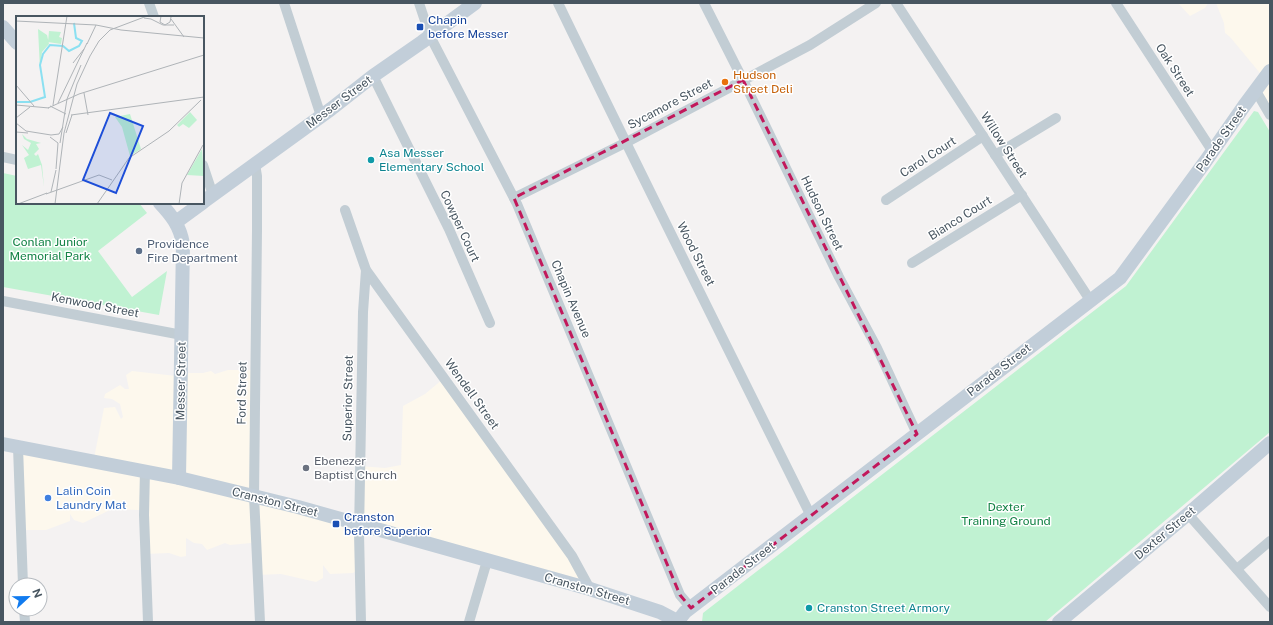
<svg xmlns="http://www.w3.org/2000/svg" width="1273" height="625" viewBox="0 0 1273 625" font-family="'Public Sans',sans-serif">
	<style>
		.commercial { fill: #fdf8ed }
		.green { fill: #c0f2d2 }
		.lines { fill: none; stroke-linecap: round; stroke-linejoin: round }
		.street { stroke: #c2cdd4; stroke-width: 10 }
		.secondary { stroke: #c2ced9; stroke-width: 14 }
		.marked { fill: none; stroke: #c2185b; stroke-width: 3; stroke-dasharray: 8 5; stroke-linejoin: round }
		.transit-dot { fill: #1a4fb4; stroke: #fff; stroke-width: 1.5 }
		.food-dot { fill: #e8710a; stroke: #fff; stroke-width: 1.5 }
		.culture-dot { fill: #0f9aa8; stroke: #fff; stroke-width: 1.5 }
		.service-dot { fill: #5c6f8a; stroke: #fff; stroke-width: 1.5 }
		.worship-dot { fill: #6b7280; stroke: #fff; stroke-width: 1.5 }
		.shop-dot { fill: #3f7fe0; stroke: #fff; stroke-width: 1.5 }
		.labels { text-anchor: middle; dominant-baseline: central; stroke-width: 3; stroke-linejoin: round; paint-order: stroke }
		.transit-label { font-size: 12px; fill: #164399; stroke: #fff; text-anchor: start }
		.street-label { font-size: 12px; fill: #485661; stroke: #fff }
		.food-label { font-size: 12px; fill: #c56008; stroke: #fff; text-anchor: start }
		.culture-label { font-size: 12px; fill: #0d838f; stroke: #fff; text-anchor: start }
		.park-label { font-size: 12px; fill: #138346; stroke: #fff }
		.service-label { font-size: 12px; fill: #4e5e75; stroke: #fff; text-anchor: start }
		.worship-label { font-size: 12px; fill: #5b616d; stroke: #fff; text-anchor: start }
		.shop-label { font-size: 12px; fill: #366cbe; stroke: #fff; text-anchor: start }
		.inset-river { fill: none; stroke: #8be0f1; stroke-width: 2 }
		.inset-road { fill: none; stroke: #afb4b8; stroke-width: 1 }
		.view { fill: #1d4ed8; fill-opacity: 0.15; stroke: #1d4ed8; stroke-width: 2 }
		.inset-edge { fill: none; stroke: #485661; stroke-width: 2 }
	</style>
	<rect width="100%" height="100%" fill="#f4f2f2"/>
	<g class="commercial">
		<path d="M1178,3H1208L1205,8L1190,16Z"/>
		<path d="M1216,3H1270V122L1254,96L1264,78L1230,37L1225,33L1224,23Z"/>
		<path d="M228,370H252L251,492L356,525L359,466L385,468L401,465L403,406L425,394L443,379L572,555L587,588L360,530L356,571L353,573L330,574L323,565V578L316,582L281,574L256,575L253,545L251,543L230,545L225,543L207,550L202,544L194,543L186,538V556L181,557L169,553L145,554L139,510L112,509L83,523L74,520L70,514V521L46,530H19L18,450L93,463L104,408L115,407L121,419L123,417L120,404L112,399L104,398L105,394L120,385L125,389H129L126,375L132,371L176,376L180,373H203L211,371L215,374Z"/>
	</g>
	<g class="green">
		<path d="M1254,111L1258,112L1270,132V432L1045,622H702L703,613L1126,286Z"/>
		<path d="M3,173L17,176V203H139L147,213L98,251L132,297L167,271L159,315L3,287Z"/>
	</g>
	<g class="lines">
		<g class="street">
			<path d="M149,3L154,17"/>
			<path d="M284,3L321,116"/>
			<path d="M419,3L430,36L517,204L680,595L691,608"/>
			<path d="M558,3C641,175 726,345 811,516"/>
			<path d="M704,3L743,80L839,277L877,348L917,434"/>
			<path d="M896,3L1090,300"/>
			<path d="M1116,3L1213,152"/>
			<path d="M373,76L449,229L490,323"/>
			<path d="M1256,91L1270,115"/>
			<path d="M995,155L1056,118"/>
			<path d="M3,157L17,160"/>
			<path d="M255,164L257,176V230L254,496L260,622"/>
			<path d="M203,165L213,195"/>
			<path d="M514,198L625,143L810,45L876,3"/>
			<path d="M886,200L983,136"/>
			<path d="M345,210L366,270L572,556L590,589"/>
			<path d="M912,263L1022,195"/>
			<path d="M3,301L182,335"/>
			<path d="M18,447L23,585"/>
			<path d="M145,470L144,515L148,622"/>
			<path d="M1188,514L1270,607"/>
			<path d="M1237,569L1270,541"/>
			<path d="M24,609L25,622"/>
			<path d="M361,622L359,533L363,312L366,270"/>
			<path d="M469,622L487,561"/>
		</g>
		<g class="secondary">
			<path d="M3,27L17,43"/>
			<path d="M203,202L331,109L373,76L422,42L475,3"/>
			<path d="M160,203C172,216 180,226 183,244L179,478"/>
			<path d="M176,222L202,203"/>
			<path d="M3,444L179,478L298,507L590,589L660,612L679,622"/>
			<path d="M678,621L685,612L1120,278L1205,162L1244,106L1270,71"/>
			<path d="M1059,622L1188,514L1270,443"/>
		</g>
	</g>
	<path class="marked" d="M743,80L917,434L691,608L680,595L514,198Z"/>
	<g class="transit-dot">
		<rect x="416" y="23" width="8" height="8" rx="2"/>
		<rect x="332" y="520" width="8" height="8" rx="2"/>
	</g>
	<circle class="food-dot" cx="725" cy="82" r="4"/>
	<g class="culture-dot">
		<circle cx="371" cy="160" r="4"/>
		<circle cx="809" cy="608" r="4"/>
	</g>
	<circle class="service-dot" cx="139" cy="251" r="4"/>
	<circle class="worship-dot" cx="306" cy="468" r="4"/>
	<circle class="shop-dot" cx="48" cy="498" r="4"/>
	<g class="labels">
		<g class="transit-label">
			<text x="428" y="20">Chapin<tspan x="428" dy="14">before Messer</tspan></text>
			<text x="344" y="517">Cranston<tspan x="344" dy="14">before Superior</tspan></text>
		</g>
		<g class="street-label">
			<text transform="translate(1175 70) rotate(57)">Oak Street</text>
			<text transform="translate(339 102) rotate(-37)">Messer Street</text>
			<text transform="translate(670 104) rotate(-28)">Sycamore Street</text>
			<text transform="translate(1221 139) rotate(-55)">Parade Street</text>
			<text transform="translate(1004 145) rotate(57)">Willow Street</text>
			<text transform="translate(928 157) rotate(-33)">Carol Court</text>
			<text transform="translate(822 213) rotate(64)">Hudson Street</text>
			<text transform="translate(960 218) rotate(-32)">Bianco Court</text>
			<text transform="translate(460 226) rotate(65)">Cowper Court</text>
			<text transform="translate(696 254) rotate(63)">Wood Street</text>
			<text transform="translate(571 299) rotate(67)">Chapin Avenue</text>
			<text transform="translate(95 305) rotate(11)">Kenwood Street</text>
			<text transform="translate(999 370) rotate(-38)">Parade Street</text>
			<text transform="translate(181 381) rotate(-89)">Messer Street</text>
			<text transform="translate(242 393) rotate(-89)">Ford Street</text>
			<text transform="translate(472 394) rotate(54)">Wendell Street</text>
			<text transform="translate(348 398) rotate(-89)">Superior Street</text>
			<text transform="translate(275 502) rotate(14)">Cranston Street</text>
			<text transform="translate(1165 533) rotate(-40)">Dexter Street</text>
			<text transform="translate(743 568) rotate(-38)">Parade Street</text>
			<text transform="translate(587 589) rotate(16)">Cranston Street</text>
		</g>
		<g class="food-label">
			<text x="733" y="75">Hudson<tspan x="733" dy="14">Street Deli</tspan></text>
		</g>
		<g class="culture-label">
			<text x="379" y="153">Asa Messer<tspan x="379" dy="14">Elementary School</tspan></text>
			<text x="817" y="608">Cranston Street Armory</text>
		</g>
		<g class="park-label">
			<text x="50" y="242">Conlan Junior<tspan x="50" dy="14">Memorial Park</tspan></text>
			<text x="1006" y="507">Dexter<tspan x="1006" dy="14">Training Ground</tspan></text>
		</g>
		<g class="service-label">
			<text x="147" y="244">Providence<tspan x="147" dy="14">Fire Department</tspan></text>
		</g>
		<g class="worship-label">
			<text x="314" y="461">Ebenezer<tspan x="314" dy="14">Baptist Church</tspan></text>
		</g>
		<g class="shop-label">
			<text x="56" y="491">Lalin Coin<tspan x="56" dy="14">Laundry Mat</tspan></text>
		</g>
	</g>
	<g transform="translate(16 16)">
		<rect width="188" height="188" fill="#f4f2f2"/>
		<path d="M22,13L31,19L33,28L26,36L24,53ZM33,15L45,16L43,21L46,22L45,28L32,26ZM174,96L181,104L173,112L167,108L163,111L161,109ZM114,98L125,133L114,140L106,111L99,101ZM6,118L11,123L25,127L20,128L23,133L18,138L20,140L22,138L26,149L28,171L25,149L12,153L8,142L13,139L6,129L12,134L15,127L8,123ZM186,133L188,160L171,159Z" fill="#c0f2d2"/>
		<path class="inset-river" d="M0,86H14L29,81L24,49L27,38L34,29L47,30L53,35L63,30L66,25L60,22L58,7"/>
		<path class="inset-road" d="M145,0L144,6L149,9L154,6L155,1M128,2L135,3L147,9H158M155,3L168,21M0,5L80,9L105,14L188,22M71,28L80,9M57,47L68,33M0,69L18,90M68,77L72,99M42,87L71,27M0,89L33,92M37,89L51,0M34,90L50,98M32,92L63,78L188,39M55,99L188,81M0,102L14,91M0,107L10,115L35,119L43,118L47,111M0,116L12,117M50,117L56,99M34,121L42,127L40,153M44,127L51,83L65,49M35,176L40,154M30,178L83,159L96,164M2,188L31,177M39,188L48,117L61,68L74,40L83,25L94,14L131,0M81,188L113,142L153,115L185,84M163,188L166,167L187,129"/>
		<path class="view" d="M94,97L127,110L100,177L67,164Z"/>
		<rect width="188" height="188" class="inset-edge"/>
	</g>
	<rect width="1273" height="625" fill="none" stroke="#485661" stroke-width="8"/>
	<g transform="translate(28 597) rotate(68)"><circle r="19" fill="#ffffff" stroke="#b6bbc0"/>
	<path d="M0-3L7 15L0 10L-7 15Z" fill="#117bef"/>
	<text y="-6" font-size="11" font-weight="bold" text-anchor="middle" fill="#485661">N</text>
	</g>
</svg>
